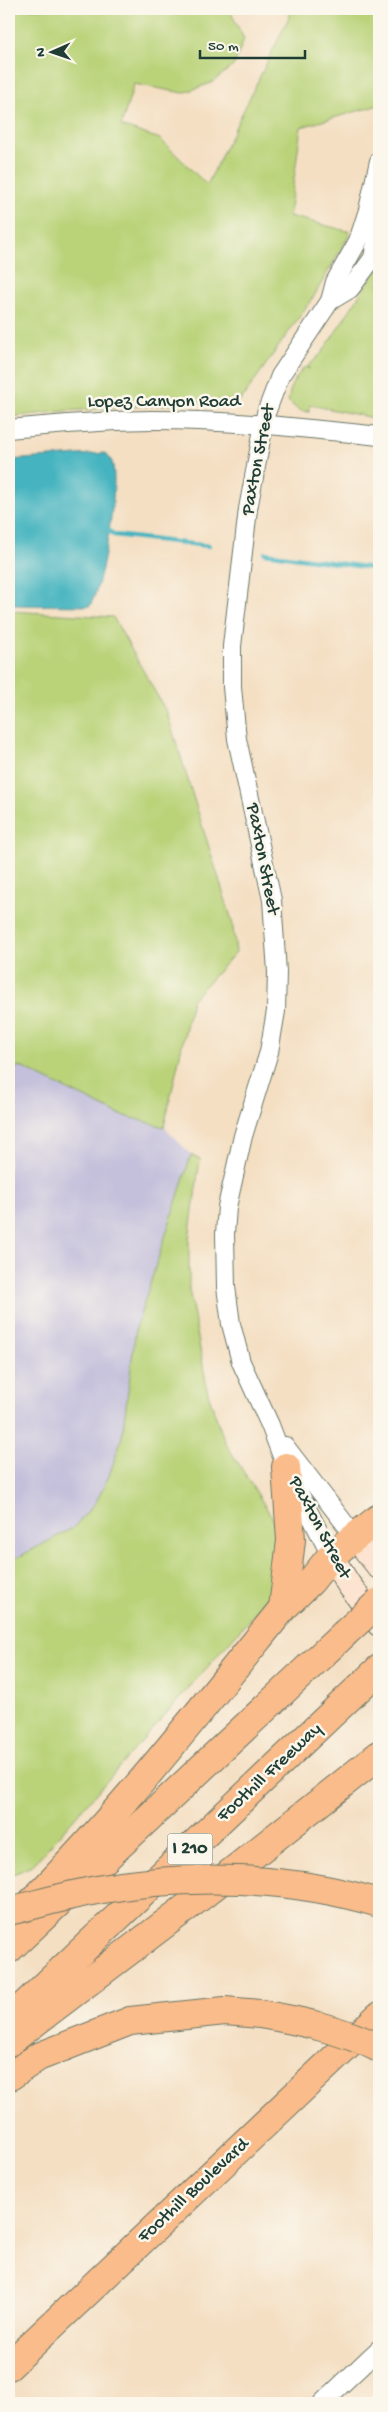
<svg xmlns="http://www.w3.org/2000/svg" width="388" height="2412" viewBox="0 0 388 2412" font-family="'Gochi Hand',sans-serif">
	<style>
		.industrial { fill: #c4c0db }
		.green { fill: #bad379; stroke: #6c8856 }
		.water { fill: #45b4c0; stroke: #32787a }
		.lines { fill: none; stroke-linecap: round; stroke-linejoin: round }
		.stream { stroke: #45b4c0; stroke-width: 4.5 }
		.street-casing { stroke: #6a7666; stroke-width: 20 }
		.secondary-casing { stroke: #6a7666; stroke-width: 26 }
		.primary-casing { stroke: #6a7666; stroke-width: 30 }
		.highway-casing { stroke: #6a7666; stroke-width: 30 }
		.street { stroke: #fff; stroke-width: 18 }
		.secondary { stroke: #fde4d0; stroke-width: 24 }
		.primary { stroke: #f9bc8a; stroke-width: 28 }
		.highway { stroke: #f9bc8a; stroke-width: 28 }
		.highway-bridge-casing { stroke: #6a7666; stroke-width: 30; stroke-linecap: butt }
		.highway-bridge { stroke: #f9bc8a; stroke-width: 28 }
		.labels { text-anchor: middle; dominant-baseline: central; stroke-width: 5; stroke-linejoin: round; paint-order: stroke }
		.shield { fill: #fbf7ec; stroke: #61756b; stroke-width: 1 }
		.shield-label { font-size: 18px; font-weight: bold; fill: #1f3d34 }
		.street-label { font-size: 19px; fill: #1f3d34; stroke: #fbf7ec }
	</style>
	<rect width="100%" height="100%" fill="#fbf7ec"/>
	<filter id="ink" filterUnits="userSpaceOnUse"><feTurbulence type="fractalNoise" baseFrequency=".02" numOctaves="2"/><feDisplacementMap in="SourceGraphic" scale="10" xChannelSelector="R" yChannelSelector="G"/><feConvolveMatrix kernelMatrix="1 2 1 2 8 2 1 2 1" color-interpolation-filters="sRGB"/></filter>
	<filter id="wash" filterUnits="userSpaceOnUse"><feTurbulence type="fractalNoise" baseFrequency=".0096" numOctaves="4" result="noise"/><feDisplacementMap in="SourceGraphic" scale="20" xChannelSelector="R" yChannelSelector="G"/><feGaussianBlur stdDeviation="1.12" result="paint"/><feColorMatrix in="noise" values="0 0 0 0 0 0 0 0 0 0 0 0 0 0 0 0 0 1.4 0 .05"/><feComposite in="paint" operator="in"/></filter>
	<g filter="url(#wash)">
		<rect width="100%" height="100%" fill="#f4dfc3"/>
		<path class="industrial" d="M18,1066L118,1114L164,1127L191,1155L136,1328L122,1437L109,1476L96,1502L73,1528L9,1562V1074Z"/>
		<g class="green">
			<path d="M9,9H229L244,39L234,65L211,83L183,93L134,84L121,126L160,139L207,185L293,9H326V14L328,9H379V105L301,127L289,216L351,232L314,296L241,400L66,411L9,417Z"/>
			<path d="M379,265V419L310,405L309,412L298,410L288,401L292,384L304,367L310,369L307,367L322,353Z"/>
			<path d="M9,611L113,617L167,713L232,921L236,952L192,1000L164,1127L118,1114L19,1066L9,1074Z"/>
			<path d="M191,1155L200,1159L189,1239V1289L208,1393L218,1423L226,1444L272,1517L280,1541L278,1579L263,1604L32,1866L9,1876V1562L73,1528L96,1502L109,1476L122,1437L136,1328Z"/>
		</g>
		<path class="water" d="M105,453C107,456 111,459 112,462C120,483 102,587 90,606L9,605V460Z"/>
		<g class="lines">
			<g class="stream">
				<path d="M105,527L114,535L209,546"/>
				<path d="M265,553L379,569"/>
			</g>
		</g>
	</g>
	<g filter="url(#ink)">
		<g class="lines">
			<defs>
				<g id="street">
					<path d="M373,258L379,225"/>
					<path d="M330,301L350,289L373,258L379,254"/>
					<path d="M9,429C57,425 104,420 152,420C229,420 304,428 379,436"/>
					<path d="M285,1446L356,1538"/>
					<path d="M331,1556L286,1467L270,1425L241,1362L231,1324L226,1287L225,1234L227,1207L243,1136L269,1052L276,1011L277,972L272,900L237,739L232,687V646L248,509L266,413L280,376L330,301L335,282L358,241L368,210L379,161"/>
					<path d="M322,2403L379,2349"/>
				</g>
				<g id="secondary">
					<path d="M356,1538L379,1567"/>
					<path d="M331,1556L349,1585L379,1624"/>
				</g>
				<path id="primary" d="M9,2366L379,2016"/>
				<g id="highway">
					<path d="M283,1608L291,1540L286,1467"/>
					<path d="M9,1925C109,1827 195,1717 283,1608L311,1581L331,1556L379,1518"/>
					<path d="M9,1949L344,1634"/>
					<path d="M9,2020L379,1669"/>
					<path d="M9,2042L204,1894L379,1755"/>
					<path d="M9,2077L38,2057L130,2021L225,2011L260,2014"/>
				</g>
			</defs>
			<use href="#street" class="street-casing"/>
			<use href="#secondary" class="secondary-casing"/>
			<use href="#primary" class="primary-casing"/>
			<use href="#highway" class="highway-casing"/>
			<use href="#street" class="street"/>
			<use href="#secondary" class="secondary"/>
			<use href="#primary" class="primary"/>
			<use href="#highway" class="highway"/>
			<defs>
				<g id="highway-bridge">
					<path d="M344,1634L379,1602"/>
					<path d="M9,1911C38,1904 68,1895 97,1890C189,1873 290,1876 379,1903"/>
					<path d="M260,2014C301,2021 343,2030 379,2048"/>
				</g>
			</defs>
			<use href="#highway-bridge" class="highway-bridge-casing"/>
			<use href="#highway-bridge" class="highway-bridge"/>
		</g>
	</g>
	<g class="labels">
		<rect class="shield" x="167.5" y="1833.5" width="45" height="31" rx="4"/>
		<g class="shield-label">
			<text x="190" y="1849">I 210</text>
		</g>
		<g class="street-label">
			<text x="164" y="402">Lopez Canyon Road</text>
			<text transform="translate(259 460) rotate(-79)">Paxton Street</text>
			<text transform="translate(262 859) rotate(79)">Paxton Street</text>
			<text transform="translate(319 1528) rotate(62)">Paxton Street</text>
			<text transform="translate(270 1773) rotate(-43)">Foothill Freeway</text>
			<text transform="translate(194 2191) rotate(-43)">Foothill Boulevard</text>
		</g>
	</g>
	<rect width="388" height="2412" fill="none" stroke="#fbf7ec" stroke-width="30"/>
	<g transform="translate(52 52) rotate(268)" stroke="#fbf7ec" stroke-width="4" paint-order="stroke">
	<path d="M0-4L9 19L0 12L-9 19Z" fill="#1f3d34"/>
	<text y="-8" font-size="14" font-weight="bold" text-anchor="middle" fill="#1f3d34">N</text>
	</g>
	<path d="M200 50v8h105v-8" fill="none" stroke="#1f3d34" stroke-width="2.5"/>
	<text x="208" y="50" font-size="15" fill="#1f3d34" stroke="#fbf7ec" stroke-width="4" paint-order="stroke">50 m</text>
</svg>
